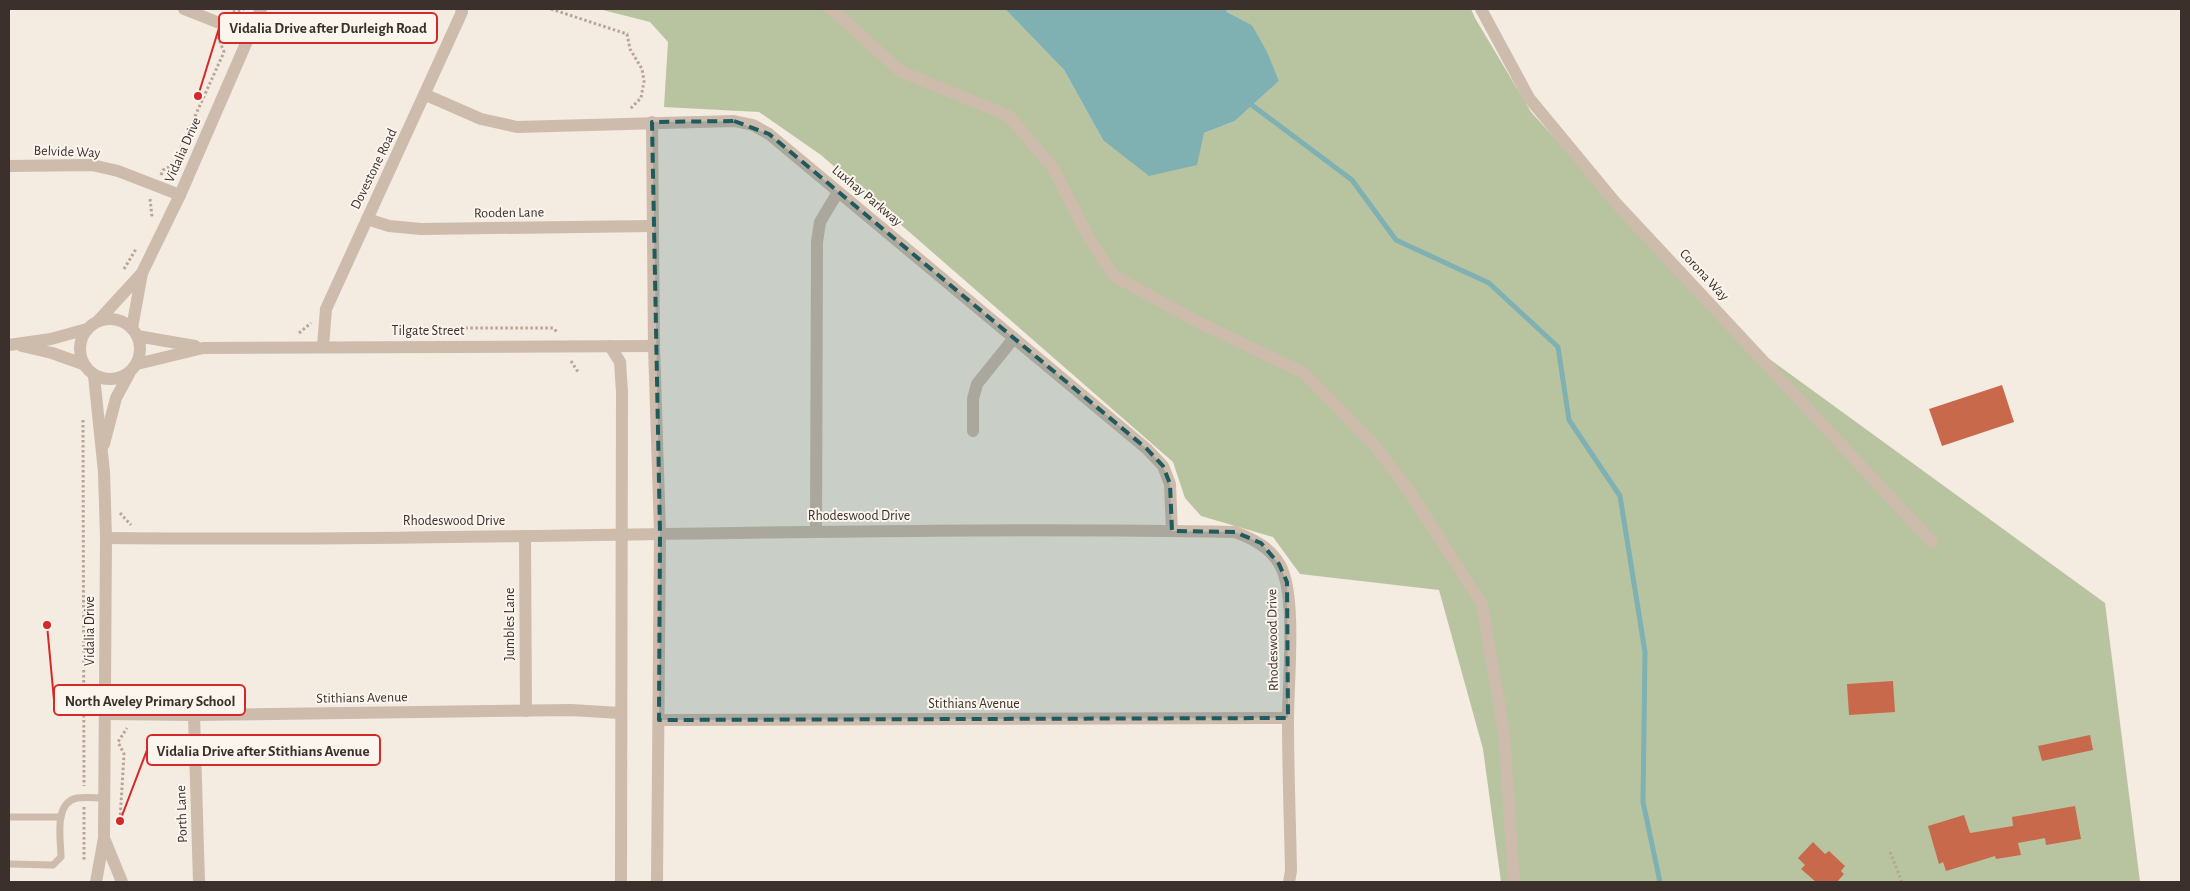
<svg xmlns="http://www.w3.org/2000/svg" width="2190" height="891" viewBox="0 0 2190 891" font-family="'Alegreya Sans',sans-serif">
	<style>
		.green { fill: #b8c4a0 }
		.water { fill: #7fb0b2 }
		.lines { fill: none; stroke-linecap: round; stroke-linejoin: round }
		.stream { stroke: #7fb0b2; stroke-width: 5 }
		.building { fill: #c8694b }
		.path { stroke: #b9a596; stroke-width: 3; stroke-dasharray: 2.5 2.5; stroke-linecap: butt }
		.lane { stroke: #cdbbac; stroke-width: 7 }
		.street { stroke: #cdbbac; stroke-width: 12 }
		.marked { fill: #1f5a5e; fill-opacity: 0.2; stroke: #1f5a5e; stroke-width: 4; stroke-dasharray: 10 6; stroke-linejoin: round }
		.labels { text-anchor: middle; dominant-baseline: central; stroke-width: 4; stroke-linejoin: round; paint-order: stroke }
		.street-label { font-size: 14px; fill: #3b302b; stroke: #fbf5ee }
		.leader { fill: none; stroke: #d62828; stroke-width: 2 }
		.callout-dot { fill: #d62828; stroke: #fbf5ee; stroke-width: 2 }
		.callout { fill: #fbf5ee; stroke: #d62828; stroke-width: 2 }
		.callout-label { font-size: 15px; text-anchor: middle; font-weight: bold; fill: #3b302b }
	</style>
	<rect width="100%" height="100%" fill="#f4ebe1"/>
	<path class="green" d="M599,9H1005L1064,70L1103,140L1204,133L1235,121L1279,81L1252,25L1227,12L1226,9H1471L1475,18L1531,112L1746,348L1768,358L2105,603L2140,882H1501L1483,749L1439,590L1300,574L1273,537L1201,516L1185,498L1173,462L821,155L759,112L664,107L668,42L650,22Z"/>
	<path class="water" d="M1005,9H1226L1227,12L1252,25L1267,52L1279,81L1235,121L1204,133L1197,165L1149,176L1103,140L1064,70Z"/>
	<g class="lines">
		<path class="stream" d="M1253,106L1352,180L1396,240L1489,283L1558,347L1569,420L1620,496L1645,652L1643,802L1660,882"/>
	</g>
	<g class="building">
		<path d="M2002,385L2014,422L1942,446L1929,409Z"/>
		<path d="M1893,681L1895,712L1849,715L1847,684Z"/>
		<path d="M2090,735L2093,750L2042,761L2038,746Z"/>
		<path d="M2075,806L2081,839L2046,845L2045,838L2018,843L2021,855L1996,859L1995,856L1946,871L1943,862L1939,864L1928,826L1964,815L1970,833L2013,826L2012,817Z"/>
		<path d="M1813,842L1825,854L1829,851L1845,866L1841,871L1844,874L1837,882H1816L1801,869L1805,865L1798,858Z"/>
	</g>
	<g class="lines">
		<g class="path">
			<path d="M551,9L627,34L630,49L642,69L644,81L641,98L630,109"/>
			<path d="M233,12L244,9"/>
			<path d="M161,175L163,170L173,165L224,52L218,37"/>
			<path d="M150,199L152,217"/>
			<path d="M124,269L136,249"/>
			<path d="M412,332L416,328H553L557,332"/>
			<path d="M299,333L311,323"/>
			<path d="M571,361L578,372"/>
			<path d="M83,420L84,786"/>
			<path d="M120,513L131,525"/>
			<path d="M120,687L126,701"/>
			<path d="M84,807V861"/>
			<path d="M120,820L124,754L118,742L127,728"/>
			<path d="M1890,852L1902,882"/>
		</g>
		<g class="lane">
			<path d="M9,817H61"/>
			<path d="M9,864L53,865L61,857C61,840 53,803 77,798C86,797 96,798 104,798"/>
		</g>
		<g class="street">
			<path d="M184,9L250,35"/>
			<path d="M829,9L835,12L900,71L1009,116L1053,168L1090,240L1114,276L1198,322L1304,373L1375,446L1409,491L1482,604L1504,732L1514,882"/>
			<path d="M1481,9L1529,98L1615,202L1932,542"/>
			<path d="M426,95L481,119L517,127L734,121L753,125L769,134L1147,449L1163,466L1170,484L1172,531"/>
			<path d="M652,122L654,346L660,533L657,882"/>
			<path d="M9,166L92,165L118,171L180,195"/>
			<path d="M367,219L389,226L421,229L653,226"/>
			<circle cx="110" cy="349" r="30"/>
			<path d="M98,321L142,273"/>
			<path d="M132,328L142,273L180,195L261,9"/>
			<path d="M137,336L195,346"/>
			<path d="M9,345L51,339L87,329"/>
			<path d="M22,346L52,353L83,364"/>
			<path d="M323,346L326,309L462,12L461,9"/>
			<path d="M610,346L620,362L622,392L621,882"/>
			<path d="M137,364L203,348L654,346"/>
			<path d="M94,376L104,472L106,538L104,838L96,882"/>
			<path d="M973,431V399L977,384L1014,338"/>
			<path d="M104,444L116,398L129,374"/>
			<path d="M816,531L817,242L820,222L838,192"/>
			<path d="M525,536L526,711"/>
			<path d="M106,538C482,542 859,525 1235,532C1253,539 1270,547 1280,565C1297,595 1288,681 1288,719C1288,770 1290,820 1291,871L1289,882"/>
			<path d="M105,714L194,715L571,710L620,713"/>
			<path d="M194,715L199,882"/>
			<path d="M659,720L1288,718"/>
			<path d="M104,838L122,882"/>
		</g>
	</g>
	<path class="marked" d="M734,121L769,134L1147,449L1163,466L1170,484L1172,531L1235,532L1261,543L1279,564L1287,582L1288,718L659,720L660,533L652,122Z"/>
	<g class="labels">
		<g class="street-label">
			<text transform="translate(183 150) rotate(-66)">Vidalia Drive</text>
			<text transform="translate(67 152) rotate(2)">Belvide Way</text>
			<text transform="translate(374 169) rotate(-64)">Dovestone Road</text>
			<text transform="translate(867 196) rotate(40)">Luxhay Parkway</text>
			<text transform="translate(509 213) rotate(-1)">Rooden Lane</text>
			<text transform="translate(1704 275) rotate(47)">Corona Way</text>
			<text x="428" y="331">Tilgate Street</text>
			<text x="859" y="516">Rhodeswood Drive</text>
			<text x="454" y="521">Rhodeswood Drive</text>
			<text transform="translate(510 624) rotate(-90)">Jumbles Lane</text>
			<text transform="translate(90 631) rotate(-90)">Vidalia Drive</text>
			<text transform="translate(1273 640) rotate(-91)">Rhodeswood Drive</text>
			<text transform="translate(362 698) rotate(-1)">Stithians Avenue</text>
			<text x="974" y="704">Stithians Avenue</text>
			<text transform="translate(182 814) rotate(-92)">Porth Lane</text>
		</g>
	</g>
	<path class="leader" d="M198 96L219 28M47 625L54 700M120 821L147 750"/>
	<g class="callout-dot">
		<circle cx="198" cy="96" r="5"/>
		<circle cx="47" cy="625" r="5"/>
		<circle cx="120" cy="821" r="5"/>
	</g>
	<g class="callout">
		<rect x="219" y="13" width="218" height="30" rx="5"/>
		<rect x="54" y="685" width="191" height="30" rx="5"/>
		<rect x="147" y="735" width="233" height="30" rx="5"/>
	</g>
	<g class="callout-label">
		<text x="328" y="33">Vidalia Drive after Durleigh Road</text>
		<text x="150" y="706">North Aveley Primary School</text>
		<text x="263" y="756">Vidalia Drive after Stithians Avenue</text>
	</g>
	<rect width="2190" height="891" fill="none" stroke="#3b302b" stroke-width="20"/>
</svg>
